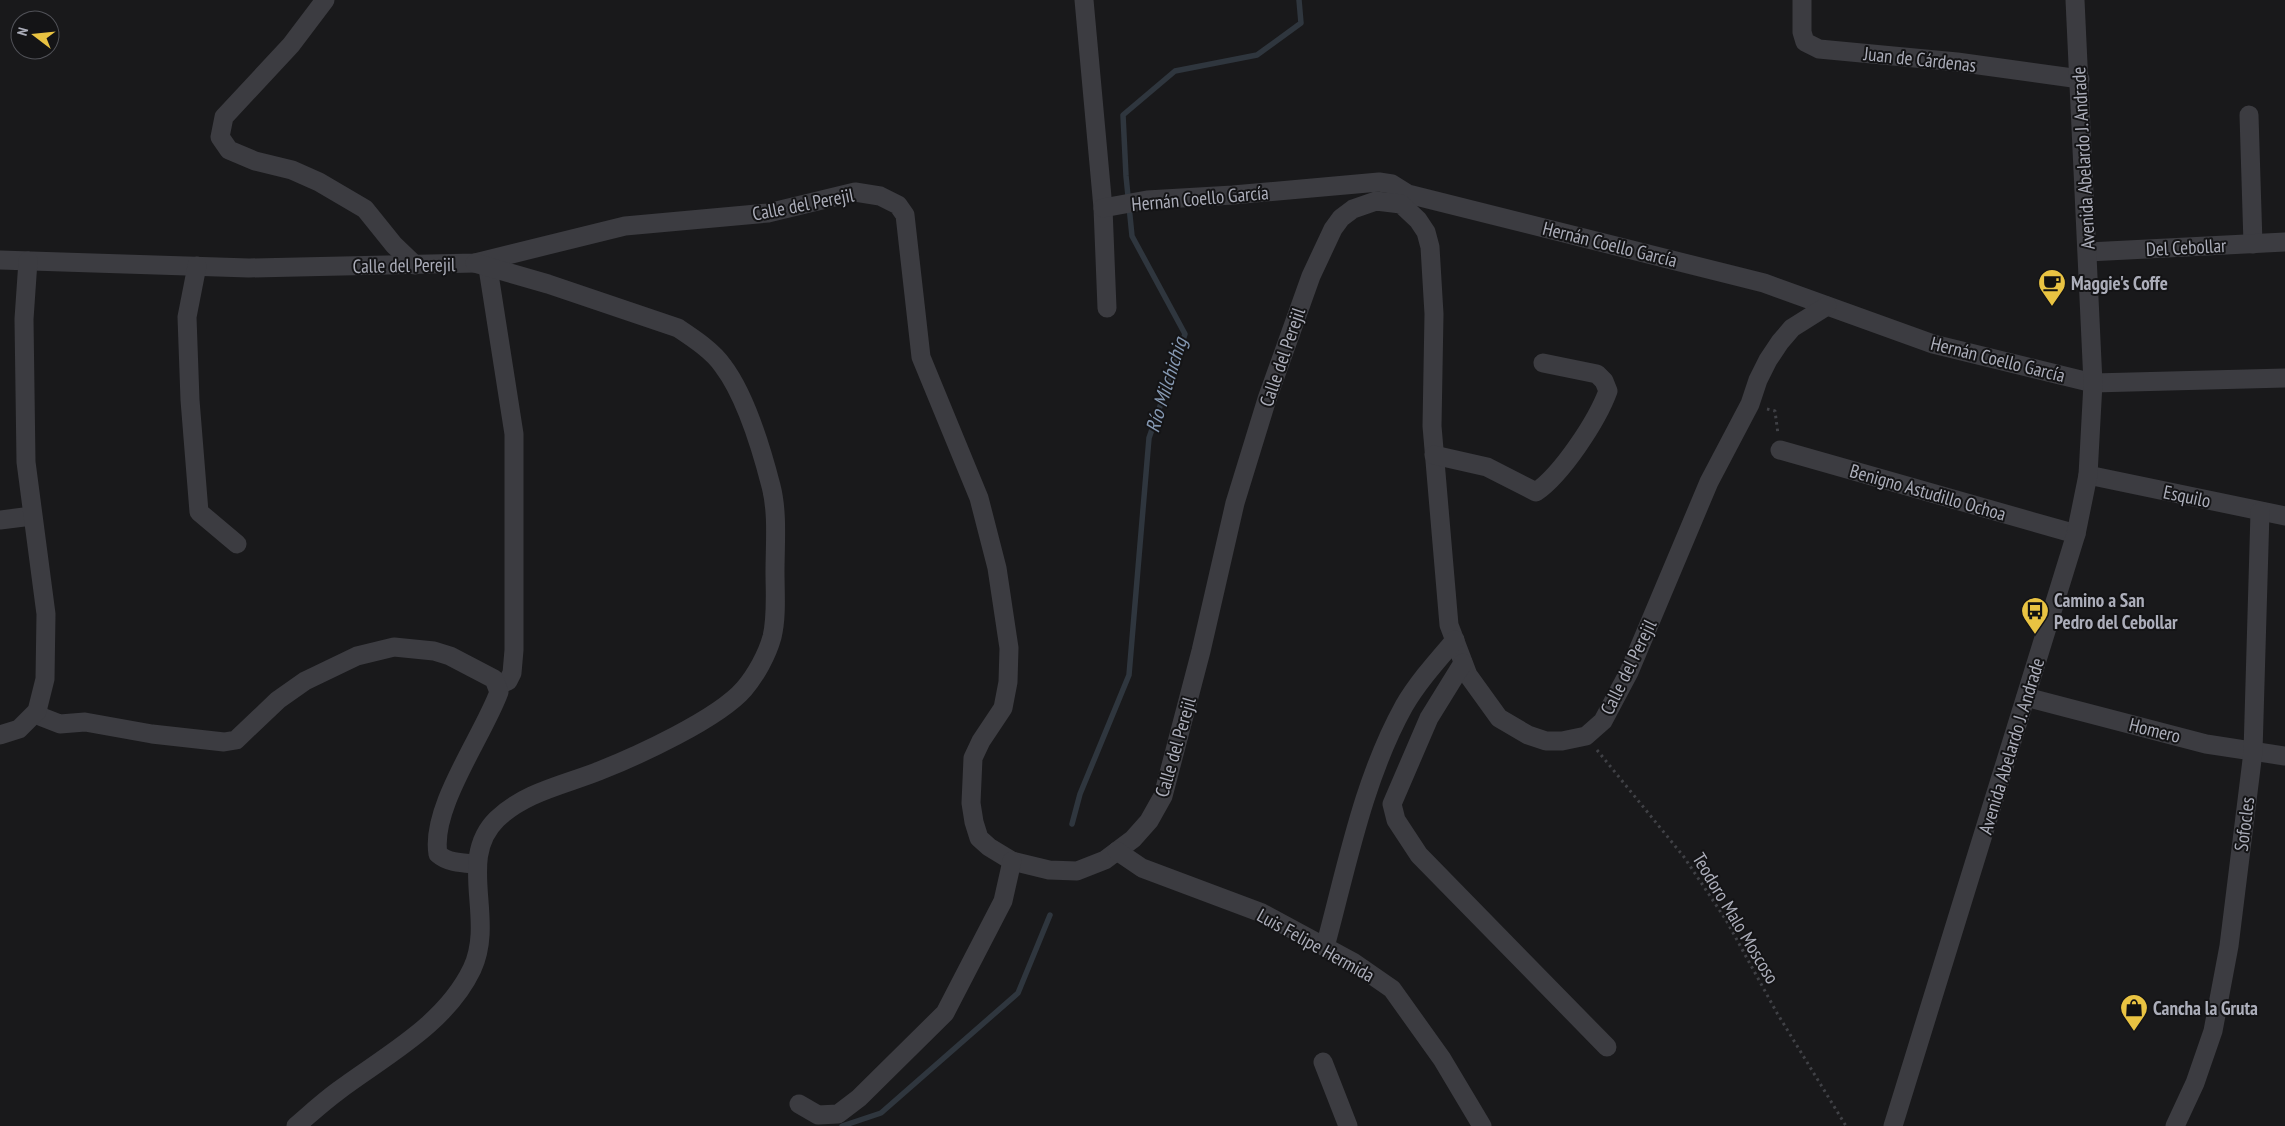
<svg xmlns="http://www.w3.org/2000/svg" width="2285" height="1126" viewBox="0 0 2285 1126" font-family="'PT Sans Narrow',sans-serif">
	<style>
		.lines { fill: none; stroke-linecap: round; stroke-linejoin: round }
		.stream { stroke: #2f363e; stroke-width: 5.5 }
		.path { stroke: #404146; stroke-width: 3; stroke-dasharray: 2.5 4; stroke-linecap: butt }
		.minor { stroke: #3c3c41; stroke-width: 19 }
		.labels { text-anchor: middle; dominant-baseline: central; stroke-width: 4; stroke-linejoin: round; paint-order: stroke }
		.street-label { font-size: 19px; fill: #acaeba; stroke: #141416 }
		.poi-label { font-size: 19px; font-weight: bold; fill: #acaeba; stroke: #141416; text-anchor: start }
		.water-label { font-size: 20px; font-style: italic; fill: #8598b2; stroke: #141416 }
	</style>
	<rect width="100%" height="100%" fill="#19191b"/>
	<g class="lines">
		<g class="stream">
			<path d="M1072,824L1080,794L1129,675L1149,438L1185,334L1132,236L1126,176L1123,115L1175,71L1257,55L1301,23L1299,0"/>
			<path d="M842,1126L881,1113L1018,993L1050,915"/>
		</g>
		<g class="path">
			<path d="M1767,409L1775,411L1778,434"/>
			<path d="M1597,750L1684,857L1726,920L1777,1013L1846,1126"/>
		</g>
		<g class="minor">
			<path d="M325,0L291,45L224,117L220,137L229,150L255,161L292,170L319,182L365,209L394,245L415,265"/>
			<path d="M1084,0L1103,208L1107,308"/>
			<path d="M1802,0V32L1805,42L1819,49L1957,62L2080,79"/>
			<path d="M2249,115L2253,244"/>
			<path d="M1103,208L1147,200L1233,195L1379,182L1392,184L1408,194L1764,283L1933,344L2093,383L2285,378"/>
			<path d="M2088,252L2285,242"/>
			<path d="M0,260L249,268L475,263L625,226L768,213L855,192L880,196L898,205L905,215L921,357L979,498L997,568L1009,648L1008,682L1003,708L981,741L973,758L971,803L974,822L979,838L989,847L1012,861L1049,870L1077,871L1105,860L1133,839L1149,821L1163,796L1201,651L1235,503L1267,399L1311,276L1333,229L1341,218L1353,209L1376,201L1401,204L1418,220L1426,232L1430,247L1434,314L1432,426L1449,625L1468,675L1499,718L1528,735L1546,741H1562L1586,736L1603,721L1629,672L1709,482L1750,404L1758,380L1768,360L1780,342L1792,328L1827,306"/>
			<path d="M197,266L187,317L190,400L199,512L237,544"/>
			<path d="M488,268L514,434V650L512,673L508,681L498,685"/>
			<path d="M1780,450L2076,534"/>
			<path d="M1434,455L1487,467L1536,492C1562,474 1597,421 1608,391L1604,381L1597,374L1543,363"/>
			<path d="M2088,475L2285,516"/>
			<path d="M0,520L32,516"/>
			<path d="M1463,663L1429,718L1392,804L1396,820L1419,855L1607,1047"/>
			<path d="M2026,697L2206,744L2285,756"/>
			<path d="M37,711L42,717L60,724L85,722L152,734L224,742L236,740L278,700L305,681L357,656L394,647L434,651L450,656L494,679L499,692C483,736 430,808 438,854C448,863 463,863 476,864"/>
			<path d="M0,735L19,729L37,711L45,679L46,614L26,462L24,319L28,261"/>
			<path d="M1117,851L1142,868L1262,913L1353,962L1392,989L1442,1059L1482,1126"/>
			<path d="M1325,947C1347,866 1363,780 1404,706C1418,682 1437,661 1455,640"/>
			<path d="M1323,1062L1348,1126"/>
			<path d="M799,1104L818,1115L838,1114L859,1098L945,1013L1003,901L1012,861"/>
			<path d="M296,1126C310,1114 323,1102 338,1091C386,1055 445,1025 472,969C496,918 456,859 497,819C525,792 564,785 599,771C637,756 718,719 744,689C756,675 767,655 772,637C777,616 775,593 775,572C775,544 778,513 771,486C762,451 745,395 723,366C713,351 693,338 678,328L548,284L475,263"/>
			<path d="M1893,1126L2076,534L2088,475L2093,383L2075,0"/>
			<path d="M2175,1126L2195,1083L2213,1031L2229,946L2253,752L2260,512"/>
		</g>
	</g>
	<defs>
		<symbol id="cafe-pin" viewBox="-11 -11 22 30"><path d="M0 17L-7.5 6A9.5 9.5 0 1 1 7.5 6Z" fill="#e9c342" stroke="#141416"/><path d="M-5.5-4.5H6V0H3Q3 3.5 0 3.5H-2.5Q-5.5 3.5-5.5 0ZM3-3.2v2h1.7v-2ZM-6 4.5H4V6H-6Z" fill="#111"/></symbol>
		<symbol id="bus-pin" viewBox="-11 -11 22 30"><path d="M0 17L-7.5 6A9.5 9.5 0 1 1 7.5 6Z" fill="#e9c342" stroke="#141416"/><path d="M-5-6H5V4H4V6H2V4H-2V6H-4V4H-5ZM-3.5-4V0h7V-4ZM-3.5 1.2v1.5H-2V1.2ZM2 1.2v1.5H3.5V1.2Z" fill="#111"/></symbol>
		<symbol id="shop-pin" viewBox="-11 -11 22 30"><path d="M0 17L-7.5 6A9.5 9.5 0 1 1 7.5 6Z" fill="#e9c342" stroke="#141416"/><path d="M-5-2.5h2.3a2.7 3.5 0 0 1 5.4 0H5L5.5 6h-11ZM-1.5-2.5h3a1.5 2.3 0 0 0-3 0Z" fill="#111"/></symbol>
	</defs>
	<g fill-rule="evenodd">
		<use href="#cafe-pin" x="2036" y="267" width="32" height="43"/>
		<use href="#bus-pin" x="2019" y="595" width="32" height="43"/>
		<use href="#shop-pin" x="2118" y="992" width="32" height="43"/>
	</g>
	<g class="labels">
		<g class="street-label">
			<text transform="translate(1920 59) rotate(6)">Juan de Cárdenas</text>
			<text transform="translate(2083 158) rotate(-93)">Avenida Abelardo J. Andrade</text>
			<text transform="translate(1200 198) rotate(-5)">Hernán Coello García</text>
			<text transform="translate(803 204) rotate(-11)">Calle del Perejil</text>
			<text transform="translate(1610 244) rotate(14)">Hernán Coello García</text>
			<text transform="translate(2186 247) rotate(-3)">Del Cebollar</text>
			<text transform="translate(404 265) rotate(-1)">Calle del Perejil</text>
			<text transform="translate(1282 357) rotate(-71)">Calle del Perejil</text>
			<text transform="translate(1998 359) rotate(14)">Hernán Coello García</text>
			<text transform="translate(1928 492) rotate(16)">Benigno Astudillo Ochoa</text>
			<text transform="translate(2187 496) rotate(12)">Esquilo</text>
			<text transform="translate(1628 667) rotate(-64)">Calle del Perejil</text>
			<text transform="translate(2155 730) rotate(14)">Homero</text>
			<text transform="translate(2011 746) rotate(-73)">Avenida Abelardo J. Andrade</text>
			<text transform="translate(1175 747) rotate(-74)">Calle del Perejil</text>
			<text transform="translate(2244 824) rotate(-83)">Sofocles</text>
			<text transform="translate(1736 918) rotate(59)">Teodoro Malo Moscoso</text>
			<text transform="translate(1316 945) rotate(29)">Luis Felipe Hermida</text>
		</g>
		<g class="poi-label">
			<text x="2071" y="283">Maggie's Coffe</text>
			<text x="2054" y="600">Camino a San<tspan x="2054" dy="22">Pedro del Cebollar</tspan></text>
			<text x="2153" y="1008">Cancha la Gruta</text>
		</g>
		<g class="water-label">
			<text transform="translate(1166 385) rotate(-73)">Río Milchichig</text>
		</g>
	</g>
	<g transform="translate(35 35) rotate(286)"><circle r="24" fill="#141416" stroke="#515258"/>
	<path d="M0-4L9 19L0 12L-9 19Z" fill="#e9c342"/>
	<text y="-8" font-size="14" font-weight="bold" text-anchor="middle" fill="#acaeba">N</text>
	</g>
</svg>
